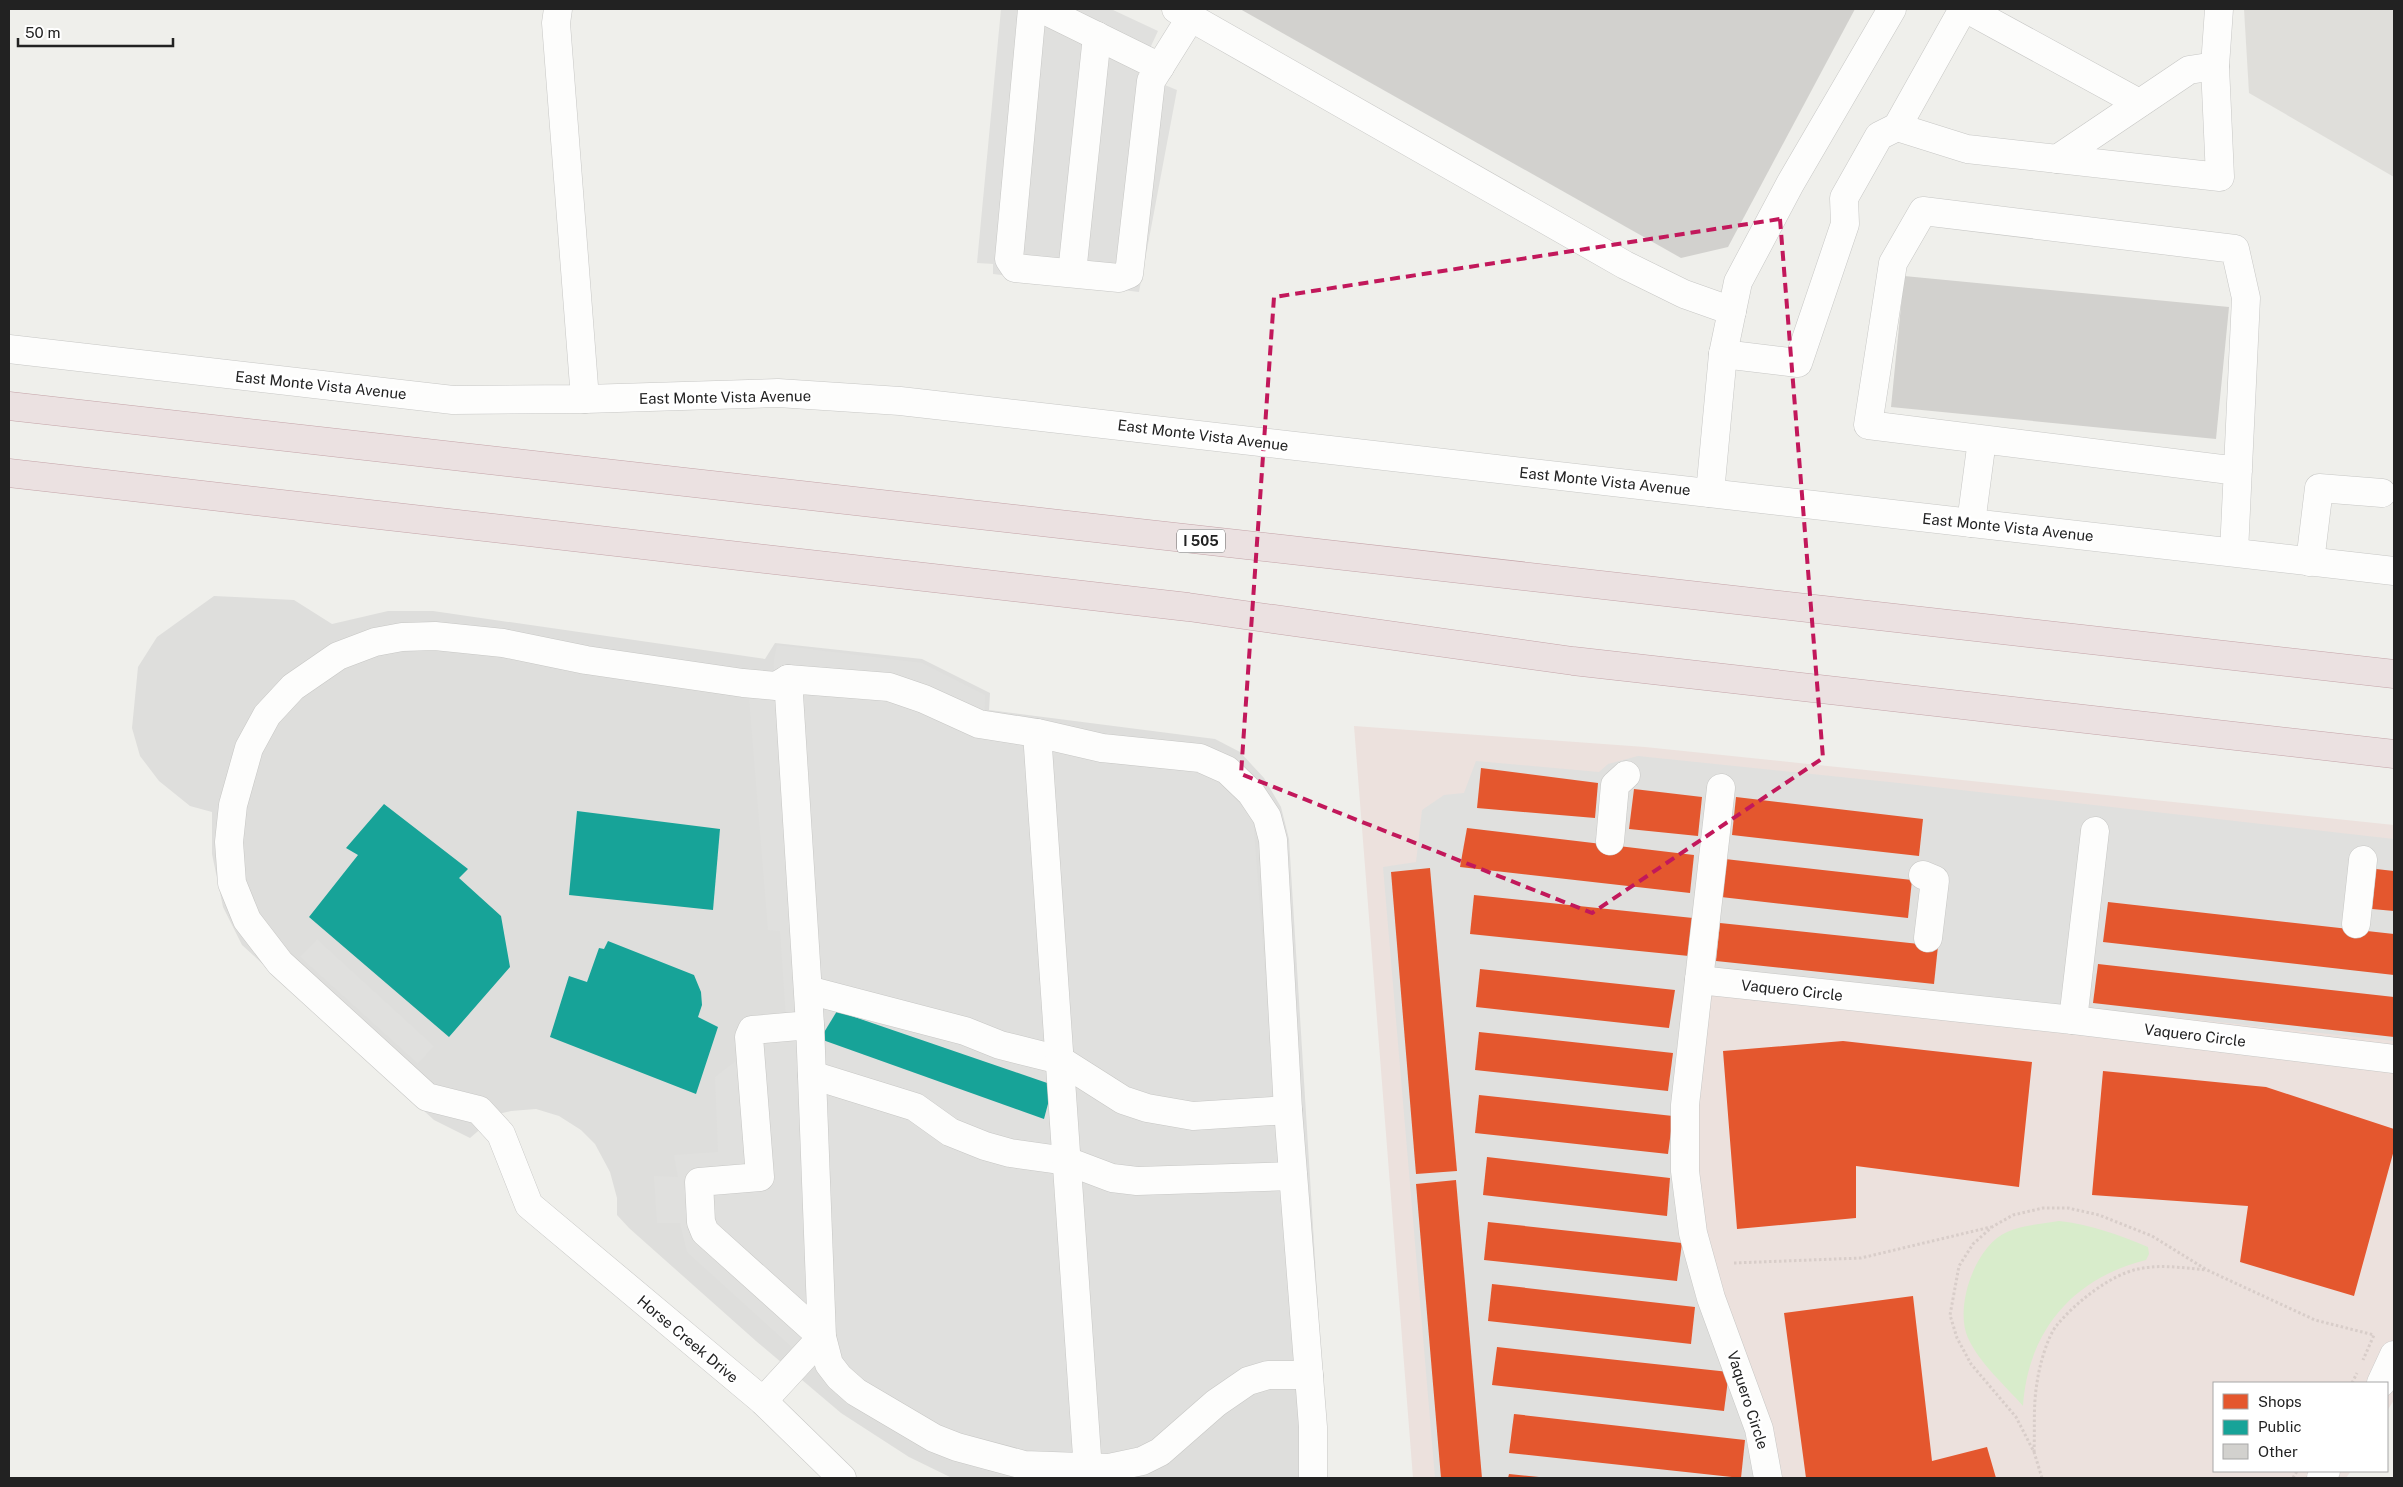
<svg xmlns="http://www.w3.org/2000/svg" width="2403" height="1487" font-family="'Public Sans',sans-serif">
  <rect width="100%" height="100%" fill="#efefeb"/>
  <path fill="#ece1dd" d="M1354,726L1645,747L2394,825V1400L2387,1411V1383H2214V1471H2351L2346,1478H1413Z"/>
  <path fill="#dededc" d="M214,596L294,600L332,624L388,611H433L765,659L775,643L922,659L990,693L989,710L1215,739L1240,752L1264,778L1281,807L1289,839L1325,1420L1323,1478H952L909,1457L841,1413L756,1341L629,1228L617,1215V1198L610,1172L595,1144L581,1130L559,1116L536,1109L511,1111L498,1114L470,1138L434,1120L242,945L223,907L212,854V812L190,806L159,781L140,756L132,728L138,667L157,637Z"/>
  <path fill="#dfdeda" d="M2244,9H2394V177L2249,93Z"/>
  <path fill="#d8eccb" d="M2059,1221C2090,1224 2119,1235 2148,1247L2149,1254L2146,1260C2073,1278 2028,1331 2023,1406C2005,1385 1980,1364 1968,1338C1954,1307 1975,1246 2007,1232C2023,1225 2042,1224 2059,1221Z"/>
  <g fill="#e0e0de">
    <path d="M1001,9H1111L1158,31L1138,74L1177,90L1139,292L993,274V264L977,263Z"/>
    <path d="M777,645L922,663L985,695L984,736L1203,764L1253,818L1297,1390L1278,1386L1259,1387L1233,1404L1176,1454L1056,1478L825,1377L687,1252L680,1223H657L654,1176L678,1177L674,1155L718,1152L715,1077L740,1058L786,1018L780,931L768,930L749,698L773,697L774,660Z"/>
    <path d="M1638,756L1899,783L2394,839V1041L1688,965L1679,1086L1733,1371L1757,1478H1435L1383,867L1416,862L1422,810L1444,795L1464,793L1476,761L1599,772L1608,764Z"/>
    <path d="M317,939L434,1046L418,1064L300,957Z"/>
  </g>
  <g fill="#e4572e">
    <path d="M1481,768L1598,783L1595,818L1477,808Z"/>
    <path d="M1634,789L1702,797L1698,836L1629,829Z"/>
    <path d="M1736,797L1923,819L1919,856L1732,835Z"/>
    <path d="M1467,828L1694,855L1690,893L1460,867Z"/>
    <path d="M1725,859L1912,880L1908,918L1721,897Z"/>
    <path d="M1430,868L1457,1171L1416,1174L1391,872Z"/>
    <path d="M2376,869L2394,871V911L2372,909Z"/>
    <path d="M1474,895L1693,918L1689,956L1470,934Z"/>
    <path d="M2108,902L2394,934V975L2103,942Z"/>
    <path d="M1720,923L1938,946L1934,984L1716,961Z"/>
    <path d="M2098,964L2394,997V1037L2093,1003Z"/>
    <path d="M1480,969L1675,990L1669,1028L1476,1007Z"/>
    <path d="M1479,1032L1673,1053L1668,1091L1475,1070Z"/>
    <path d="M1843,1041L2032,1062L2019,1187L1856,1166V1218L1737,1229L1723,1051Z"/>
    <path d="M2103,1071L2266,1087L2394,1129V1150L2354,1296L2240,1262L2248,1206L2092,1195Z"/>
    <path d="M1479,1095L1673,1116L1668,1154L1475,1133Z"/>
    <path d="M1487,1157L1670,1178L1667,1216L1483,1195Z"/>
    <path d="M1456,1180L1482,1478H1441L1416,1184Z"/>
    <path d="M1488,1222L1682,1243L1677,1281L1484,1260Z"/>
    <path d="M1492,1284L1695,1307L1691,1344L1488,1321Z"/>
    <path d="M1913,1296L1932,1461L1987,1447L1996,1478H1806L1784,1313Z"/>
    <path d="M1497,1347L1729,1372L1724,1411L1492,1385Z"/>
    <path d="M1514,1414L1745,1440L1741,1478L1509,1453Z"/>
    <path d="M1509,1474L1539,1477V1478H1508Z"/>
  </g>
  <g fill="#17a398">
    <path d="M384,804L468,869L459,878L501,916L510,967L449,1037L309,917L358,855L346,848Z"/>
    <path d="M577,811L720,829L713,910L569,895Z"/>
    <path d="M608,941L694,975L701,992L702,1005L698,1017L718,1027L696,1094L550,1037L569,976L587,982L599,948L604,949Z"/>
    <path d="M837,1011L1053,1085L1044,1119L820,1039Z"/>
  </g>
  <g fill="#d2d1ce">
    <path d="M1240,9H1855L1728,247L1681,258Z"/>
    <path d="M1904,276L2229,307L2216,439L1891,407Z"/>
  </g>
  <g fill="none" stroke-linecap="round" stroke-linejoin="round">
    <defs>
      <g id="minor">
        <path d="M558,9L556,23L585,399"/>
        <path d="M1032,9L1009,259L1015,268L1119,278L1129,274L1151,81L1191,17"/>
        <path d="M1042,9L1160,67"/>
        <path d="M1176,9L1625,265L1684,294L1732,311"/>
        <path d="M1967,9L2139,103"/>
        <path d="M1897,127L1963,9"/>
        <path d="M2057,159L2189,70L2215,66"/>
        <path d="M1072,273L1097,36"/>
        <path d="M9,349L453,400L585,399L778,393L900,401L2394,571"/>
        <path d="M1723,354L1798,363L1845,224L1844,198L1879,136L1897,127L1967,149L2220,177L2215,66L2219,9"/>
        <path d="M1710,493L1723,354L1738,282L1790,184L1892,9"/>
        <path d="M1971,523L1982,440"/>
        <path d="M2234,552L2246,298L2235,249L1923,211L1893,263L1868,425L2238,471"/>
        <path d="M2310,562L2319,488L2382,493"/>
        <path d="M788,679L776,686L743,683L586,660L503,643L435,636L402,637L375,642L338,656L293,687L267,715L249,748L233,805L229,842L232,883L247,920L280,963L427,1097L479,1110L501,1134L529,1205L763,1401L842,1478"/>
        <path d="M1037,733L1102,748L1200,758L1227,770L1251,793L1267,817L1273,840L1288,1110L1313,1427V1478"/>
        <path d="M1610,841L1615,785L1626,775"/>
        <path d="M1923,875L1935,880L1928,938"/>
        <path d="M2356,924L2363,860"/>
        <path d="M1699,980L1721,788"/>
        <path d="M808,990L965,1031L1000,1045L1060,1060L1123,1100L1147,1108L1193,1116L1288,1110"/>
        <path d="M2073,1020L2095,831"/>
        <path d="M810,1025L822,1337L829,1364L839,1377L856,1392L934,1438L957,1447L1024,1465L1109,1468L1142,1461L1160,1452L1216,1403L1248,1381L1268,1375H1309"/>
        <path d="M812,1075L915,1107L950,1132L985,1146L1010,1153L1067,1161L1112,1178L1137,1181L1293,1176"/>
        <path d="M2381,1383L2394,1355"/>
        <path d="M763,1401L822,1337L705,1232L701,1222L699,1182L760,1177L749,1037L752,1030L810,1025L788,679L889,687L924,699L979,724L1037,733L1087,1456L1084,1478"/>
        <path d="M1768,1478L1759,1429L1711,1298L1693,1233L1685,1171V1105L1699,980L2073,1020L2394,1059"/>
        <path d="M2321,1478L2326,1471"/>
      </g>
      <g id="highway">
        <path d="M9,406L2394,674"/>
        <path d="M9,473L1188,607L1573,661L2394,754"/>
      </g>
    </defs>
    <use href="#minor" stroke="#c7c7c5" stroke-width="29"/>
    <use href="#highway" stroke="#c4a3a8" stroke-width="29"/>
    <g stroke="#d8cdc9" stroke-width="3" stroke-dasharray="2.5 2.5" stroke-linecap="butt">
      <path d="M1734,1263L1861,1258L1991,1227"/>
      <path d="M2352,1383L2357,1373"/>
      <path d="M2034,1452C2035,1429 2033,1405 2037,1383C2039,1367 2047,1337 2057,1325C2075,1303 2110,1275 2138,1269C2160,1264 2184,1268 2206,1270"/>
      <path d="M2042,1478L2034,1452L2016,1417L1971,1364L1957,1338L1950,1315L1959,1266L1973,1244L1992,1227L2013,1215L2043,1208H2068L2099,1215L2152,1236L2207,1270L2315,1320L2374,1335L2363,1360"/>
      <path d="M2293,1478L2297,1471"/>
    </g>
    <use href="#minor" stroke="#fdfdfc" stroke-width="28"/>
    <use href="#highway" stroke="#ebe1e1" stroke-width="28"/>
  </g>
  <path fill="none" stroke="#c2185b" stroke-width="4" stroke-dasharray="10 6" stroke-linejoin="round" d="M1780,219L1823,758L1592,913L1241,774L1274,297Z"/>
  <g text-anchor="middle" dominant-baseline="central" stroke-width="5" stroke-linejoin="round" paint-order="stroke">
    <rect fill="#fff" stroke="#646464" stroke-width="1" x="1177" y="529.5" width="48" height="23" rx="4"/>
    <g font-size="14" font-weight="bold" fill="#222">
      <text x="1201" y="541">I 505</text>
    </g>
    <g font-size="15" fill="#222" stroke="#fff">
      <text transform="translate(321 385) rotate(6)">East Monte Vista Avenue</text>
      <text transform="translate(725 397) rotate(-1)">East Monte Vista Avenue</text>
      <text transform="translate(1203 435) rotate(7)">East Monte Vista Avenue</text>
      <text transform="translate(1605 481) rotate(6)">East Monte Vista Avenue</text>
      <text transform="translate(2008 527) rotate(6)">East Monte Vista Avenue</text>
      <text transform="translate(1792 990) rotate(6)">Vaquero Circle</text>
      <text transform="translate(2195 1035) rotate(7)">Vaquero Circle</text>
      <text transform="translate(688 1339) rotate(40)">Horse Creek Drive</text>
      <text transform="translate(1748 1400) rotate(72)">Vaquero Circle</text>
    </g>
  </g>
  <rect width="2403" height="1487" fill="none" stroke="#222222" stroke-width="20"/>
  <rect x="2213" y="1382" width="175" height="90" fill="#ffffff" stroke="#a7a7a7"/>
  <rect x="2223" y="1394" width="25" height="15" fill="#e4572e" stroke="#a7a7a7"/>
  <text x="2258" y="1407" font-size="15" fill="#222222">Shops</text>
  <rect x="2223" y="1420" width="25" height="15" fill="#17a398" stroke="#a7a7a7"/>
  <text x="2258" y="1432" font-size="15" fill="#222222">Public</text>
  <rect x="2223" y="1444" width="25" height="15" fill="#d2d1ce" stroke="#a7a7a7"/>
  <text x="2258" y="1457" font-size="15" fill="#222222">Other</text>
  <path d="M18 38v8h155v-8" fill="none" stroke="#222222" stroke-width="2.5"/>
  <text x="25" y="38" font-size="15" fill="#222222" stroke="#ffffff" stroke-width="4" paint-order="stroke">50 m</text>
</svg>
